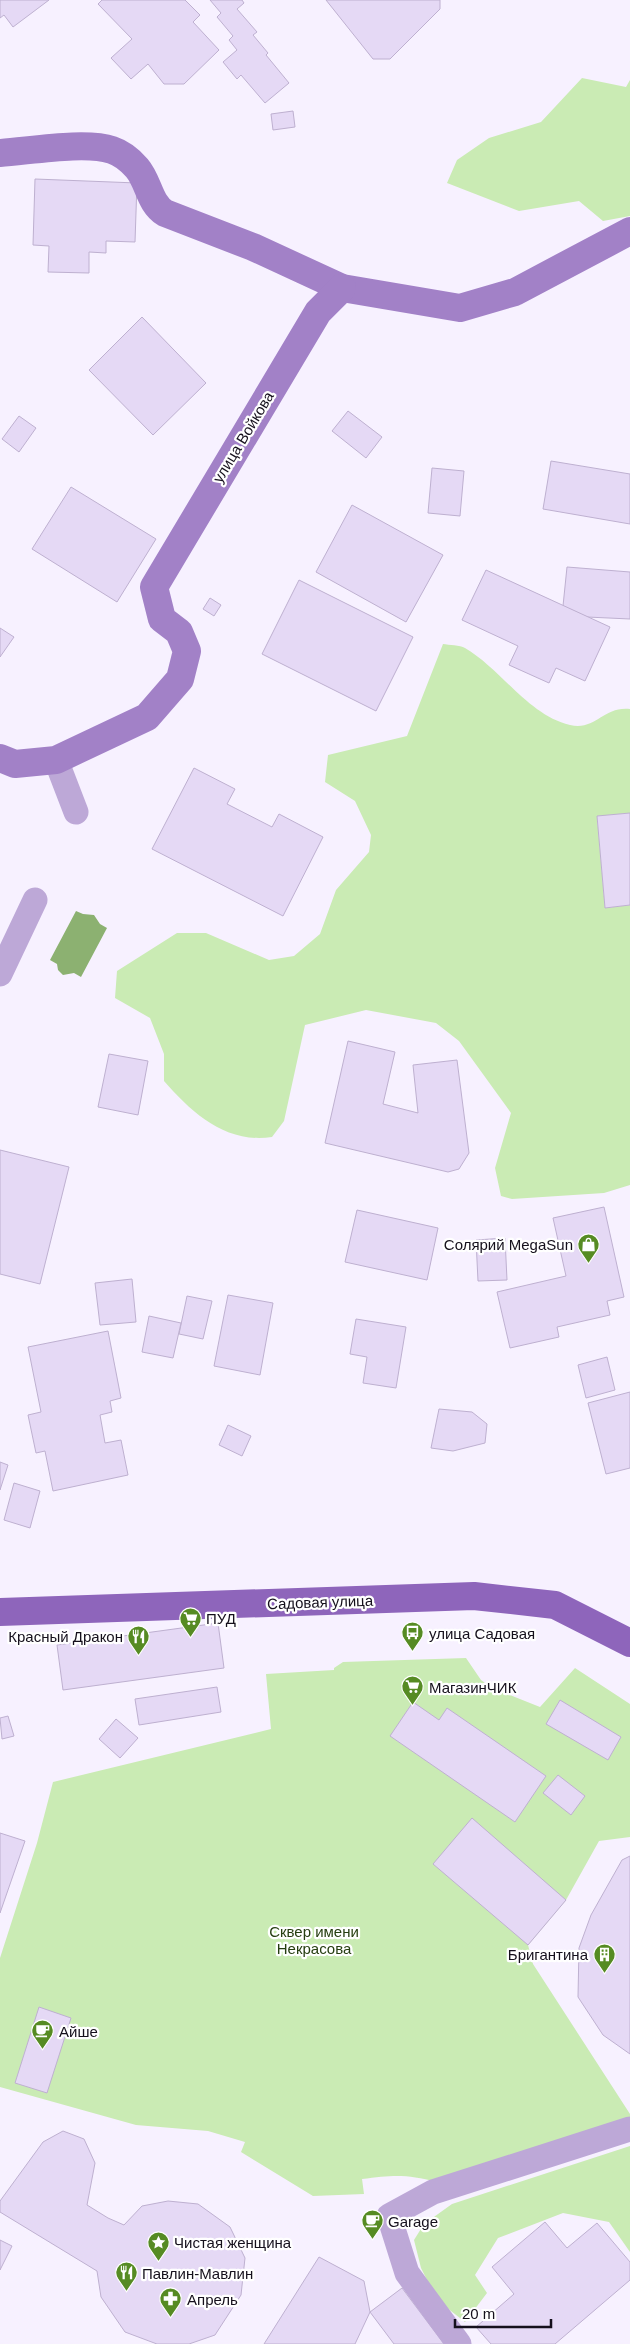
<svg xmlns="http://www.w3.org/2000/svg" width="630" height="2344" font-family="Helvetica,sans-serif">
  <rect width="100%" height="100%" fill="#f7f1ff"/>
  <g fill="#caebb4">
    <path d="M582,78L626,87L630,80V216L603,221L579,201L519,211L447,183L457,160L489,138L541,122Z"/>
    <path d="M443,644C449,645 460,645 465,648C501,669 528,715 570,725C596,731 603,706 630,709V813L597,817L605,908L630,905V1185L604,1193L512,1199L501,1196L495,1168L511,1113L459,1041L436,1023L366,1010L305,1025L284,1121L272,1137C226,1144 192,1113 164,1081V1054L150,1018L115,998L117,971L177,933H206L269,960L294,956L320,934L336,890L369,852L371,835L355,801L325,782L328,755L407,736Z"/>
    <path d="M466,1658L481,1680L492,1688L540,1707L575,1668L630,1704V1837L599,1841L566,1900L528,1945L533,1964L630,2114V2129L437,2182C407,2174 393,2175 362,2179L364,2194L313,2196L241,2152L245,2142L208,2131L136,2125L0,2087V1958L37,1843L53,1782L271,1729L266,1674L334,1670V1668L343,1662Z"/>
    <path d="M630,2146V2252L609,2222L563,2213L498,2238L475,2275L487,2293L465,2322L437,2300L421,2268L414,2240L424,2224L452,2204Z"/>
  </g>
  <path fill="#8cb171" d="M76,911L83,914L94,915L100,924L107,928L81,977L74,973L63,975L58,970L57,964L50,960Z"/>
  <g fill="#e5d9f5" stroke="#beb0d0">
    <path d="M0,0H49L13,27L4,15L0,18Z"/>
    <path d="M102,0H185L200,15L193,22L219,50L184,84H164L148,64L131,79L111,58L132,39L98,4Z"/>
    <path d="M210,0H242L244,3L237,9L257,32L253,35L268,53L266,55L289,83L265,103L241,75L237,79L223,62L237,50L229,40L233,36L217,17L221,13Z"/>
    <path d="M326,0H440V9L390,59H373Z"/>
    <path d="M293,111L295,127L273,130L271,114Z"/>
    <path d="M35,179L137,183L135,242L106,241V253L89,252V273L48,272L49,246L33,245Z"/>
    <path d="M142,317L206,383L153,435L89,370Z"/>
    <path d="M348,411L382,437L366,458L332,431Z"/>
    <path d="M19,416L36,428L19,452L2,439Z"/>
    <path d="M551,461L630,474V524L543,509Z"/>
    <path d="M432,468L464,471L460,516L428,513Z"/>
    <path d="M71,487L156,539L117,602L32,549Z"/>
    <path d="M352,505L443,555L406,622L316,572Z"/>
    <path d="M567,567L630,572V619L587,617L563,606Z"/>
    <path d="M486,570L610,627L585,681L556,668L549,683L509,665L518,646L462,620Z"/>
    <path d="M299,580L413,637L376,711L262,654Z"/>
    <path d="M210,598L221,605L214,616L203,609Z"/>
    <path d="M0,628L14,637L0,657Z"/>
    <path d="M194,768L235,789L227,804L272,827L279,814L323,837L283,916L152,849Z"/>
    <path d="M630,813V905L605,908L597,816Z"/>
    <path d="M348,1041L395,1052L383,1104L418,1113L413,1065L457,1060L469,1153L459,1169L448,1172L325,1143Z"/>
    <path d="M109,1054L148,1061L138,1115L98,1107Z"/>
    <path d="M0,1150L69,1167L40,1284L0,1274Z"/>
    <path d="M604,1207L624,1297L607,1301L610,1315L557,1327L559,1337L510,1348L497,1292L566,1276L553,1218Z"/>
    <path d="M357,1210L438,1228L427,1280L345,1262Z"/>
    <path d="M505,1238L507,1280L478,1281L476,1240Z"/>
    <path d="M132,1279L136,1322L100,1325L95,1283Z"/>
    <path d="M228,1295L273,1303L260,1375L214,1366Z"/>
    <path d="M187,1296L212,1301L203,1339L179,1334Z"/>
    <path d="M149,1316L181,1323L173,1358L142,1352Z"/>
    <path d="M356,1319L406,1327L396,1388L363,1383L367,1357L350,1354Z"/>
    <path d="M108,1331L121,1398L110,1401L112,1412L100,1415L105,1443L121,1440L128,1475L53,1491L45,1451L36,1453L28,1415L41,1412L28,1347Z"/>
    <path d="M607,1357L615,1390L586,1398L578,1365Z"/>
    <path d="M630,1392V1468L606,1474L588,1403Z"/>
    <path d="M439,1409L472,1412L487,1424L485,1443L453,1451L431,1448Z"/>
    <path d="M228,1425L251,1436L242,1456L219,1445Z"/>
    <path d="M0,1462L8,1465L0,1490Z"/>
    <path d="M14,1483L40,1491L30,1528L4,1520Z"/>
    <path d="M218,1623L224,1668L63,1690L57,1645Z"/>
    <path d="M217,1687L221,1712L139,1725L135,1699Z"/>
    <path d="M560,1700L621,1737L608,1760L546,1724Z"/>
    <path d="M413,1702L439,1720L447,1708L546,1776L515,1822L390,1736Z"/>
    <path d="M8,1716L14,1736L2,1739L0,1718Z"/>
    <path d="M116,1719L138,1738L120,1758L99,1739Z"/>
    <path d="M558,1775L585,1796L571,1815L543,1793Z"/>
    <path d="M472,1818L566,1900L528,1945L433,1864Z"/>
    <path d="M0,1833L25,1841L0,1913Z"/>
    <path d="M630,1856V2054L603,2035L578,1997L579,1948L591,1915L622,1860Z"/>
    <path d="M39,2007L71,2018L47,2093L15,2083Z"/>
    <path d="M63,2131L84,2139L95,2163L87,2205L108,2218L124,2225L142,2206L168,2201L198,2204L230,2227L245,2258L241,2295L215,2335L189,2344H157L125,2332L101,2297L97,2271L0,2212V2201L43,2142Z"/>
    <path d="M545,2222L567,2248L597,2223L630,2262V2280L555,2344H491L476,2327L514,2294L492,2267Z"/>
    <path d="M0,2240L12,2246L0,2270Z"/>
    <path d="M319,2257L364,2281L370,2312L355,2344H264Z"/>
    <path d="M402,2288L444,2344H394L370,2312Z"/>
  </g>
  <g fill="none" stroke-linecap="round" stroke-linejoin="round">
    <g stroke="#bda8d7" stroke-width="25">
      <path d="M56,760L76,812"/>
      <path d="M0,974L35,900"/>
      <path d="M459,2344L407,2273L389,2216L433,2192L630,2129"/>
    </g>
    <g stroke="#a281c7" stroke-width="28">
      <path d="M0,153C30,151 85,141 112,150C121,153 131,161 137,168C149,182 149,203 165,213L253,247L342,288L460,308L515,292L630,231"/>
      <path d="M0,758L15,764L56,760L147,717L180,679L187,651L179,632L162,619L154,587L318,312L342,288"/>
    </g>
    <path stroke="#8e65bb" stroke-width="28" d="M0,1612L474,1596L555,1605L630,1643"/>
  </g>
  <defs>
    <symbol id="shop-pin" viewBox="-11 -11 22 30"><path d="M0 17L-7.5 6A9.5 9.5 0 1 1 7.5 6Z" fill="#568b23" stroke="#fff"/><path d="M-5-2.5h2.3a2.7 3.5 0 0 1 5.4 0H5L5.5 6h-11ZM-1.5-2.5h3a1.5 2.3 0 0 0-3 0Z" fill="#fff"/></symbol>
    <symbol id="supermarket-pin" viewBox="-11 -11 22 30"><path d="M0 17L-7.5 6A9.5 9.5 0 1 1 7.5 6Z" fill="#568b23" stroke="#fff"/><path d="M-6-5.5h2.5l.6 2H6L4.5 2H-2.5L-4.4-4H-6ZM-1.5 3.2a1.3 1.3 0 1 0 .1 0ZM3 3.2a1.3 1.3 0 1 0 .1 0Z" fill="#fff"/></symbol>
    <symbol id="bus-pin" viewBox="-11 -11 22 30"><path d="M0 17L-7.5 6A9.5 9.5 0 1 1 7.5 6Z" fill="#568b23" stroke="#fff"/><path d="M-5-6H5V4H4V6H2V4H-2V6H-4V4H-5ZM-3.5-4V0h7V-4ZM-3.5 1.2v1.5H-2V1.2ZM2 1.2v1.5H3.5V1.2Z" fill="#fff"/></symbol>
    <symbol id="restaurant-pin" viewBox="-11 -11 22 30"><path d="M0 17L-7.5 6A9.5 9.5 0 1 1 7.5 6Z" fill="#568b23" stroke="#fff"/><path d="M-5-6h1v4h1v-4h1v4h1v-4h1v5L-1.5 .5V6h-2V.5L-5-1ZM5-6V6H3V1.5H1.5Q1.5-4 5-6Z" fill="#fff"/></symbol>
    <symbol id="building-pin" viewBox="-11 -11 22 30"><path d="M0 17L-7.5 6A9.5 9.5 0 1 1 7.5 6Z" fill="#568b23" stroke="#fff"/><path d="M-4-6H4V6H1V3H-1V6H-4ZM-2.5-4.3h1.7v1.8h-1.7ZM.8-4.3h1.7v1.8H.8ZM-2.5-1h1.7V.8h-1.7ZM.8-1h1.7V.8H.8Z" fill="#fff"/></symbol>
    <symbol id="cafe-pin" viewBox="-11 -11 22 30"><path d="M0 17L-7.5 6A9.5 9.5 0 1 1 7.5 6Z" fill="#568b23" stroke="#fff"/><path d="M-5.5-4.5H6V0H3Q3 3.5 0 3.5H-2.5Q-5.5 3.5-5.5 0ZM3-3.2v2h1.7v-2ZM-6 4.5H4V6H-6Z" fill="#fff"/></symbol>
    <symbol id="sight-pin" viewBox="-11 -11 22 30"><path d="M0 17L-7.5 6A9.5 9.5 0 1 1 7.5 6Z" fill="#568b23" stroke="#fff"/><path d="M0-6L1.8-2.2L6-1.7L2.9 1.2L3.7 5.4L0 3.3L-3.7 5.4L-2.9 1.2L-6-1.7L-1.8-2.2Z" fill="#fff"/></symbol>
    <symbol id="pharmacy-pin" viewBox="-11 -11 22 30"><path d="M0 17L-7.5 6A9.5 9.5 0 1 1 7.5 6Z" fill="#568b23" stroke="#fff"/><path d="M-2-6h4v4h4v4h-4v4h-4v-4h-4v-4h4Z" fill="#fff"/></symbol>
  </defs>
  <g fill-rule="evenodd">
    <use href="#shop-pin" x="576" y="1232" width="25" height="34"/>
    <use href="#supermarket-pin" x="178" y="1606" width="25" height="34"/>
    <use href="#bus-pin" x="400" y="1620" width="25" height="34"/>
    <use href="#restaurant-pin" x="126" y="1624" width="25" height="34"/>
    <use href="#supermarket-pin" x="400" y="1674" width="25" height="34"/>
    <use href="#building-pin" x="592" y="1942" width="25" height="34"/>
    <use href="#cafe-pin" x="30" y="2018" width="25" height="34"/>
    <use href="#cafe-pin" x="360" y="2208" width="25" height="34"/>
    <use href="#sight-pin" x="146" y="2230" width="25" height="34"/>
    <use href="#restaurant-pin" x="114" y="2260" width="25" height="34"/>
    <use href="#pharmacy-pin" x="158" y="2286" width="25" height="34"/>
  </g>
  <g text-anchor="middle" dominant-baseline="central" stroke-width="4.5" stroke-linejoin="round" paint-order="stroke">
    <g font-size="15" fill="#15101c" stroke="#fff">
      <text transform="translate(243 437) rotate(-59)">улица Войкова</text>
      <text transform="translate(320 1602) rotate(-2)">Садовая улица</text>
    </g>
    <g font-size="15" fill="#15101c" stroke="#fff" text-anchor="start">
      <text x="573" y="1244" text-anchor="end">Солярий MegaSun</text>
      <text x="206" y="1618">ПУД</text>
      <text x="429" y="1633">улица Садовая</text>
      <text x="123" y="1636" text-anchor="end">Красный Дракон</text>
      <text x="429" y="1687">МагазинЧИК</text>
      <text x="588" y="1954" text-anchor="end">Бригантина</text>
      <text x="59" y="2031">Айше</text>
      <text x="388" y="2221">Garage</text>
      <text x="174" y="2242">Чистая женщина</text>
      <text x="142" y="2273">Павлин-Мавлин</text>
      <text x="187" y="2299">Апрель</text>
    </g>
    <g font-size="15" fill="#263e11" stroke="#fff">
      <text x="314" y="1931">Сквер имени<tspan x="314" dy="17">Некрасова</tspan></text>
    </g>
  </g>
  <path d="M455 2319v8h96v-8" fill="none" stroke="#15101c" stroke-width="2.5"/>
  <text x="462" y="2319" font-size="15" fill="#15101c" stroke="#ffffff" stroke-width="4" paint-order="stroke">20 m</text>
</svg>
